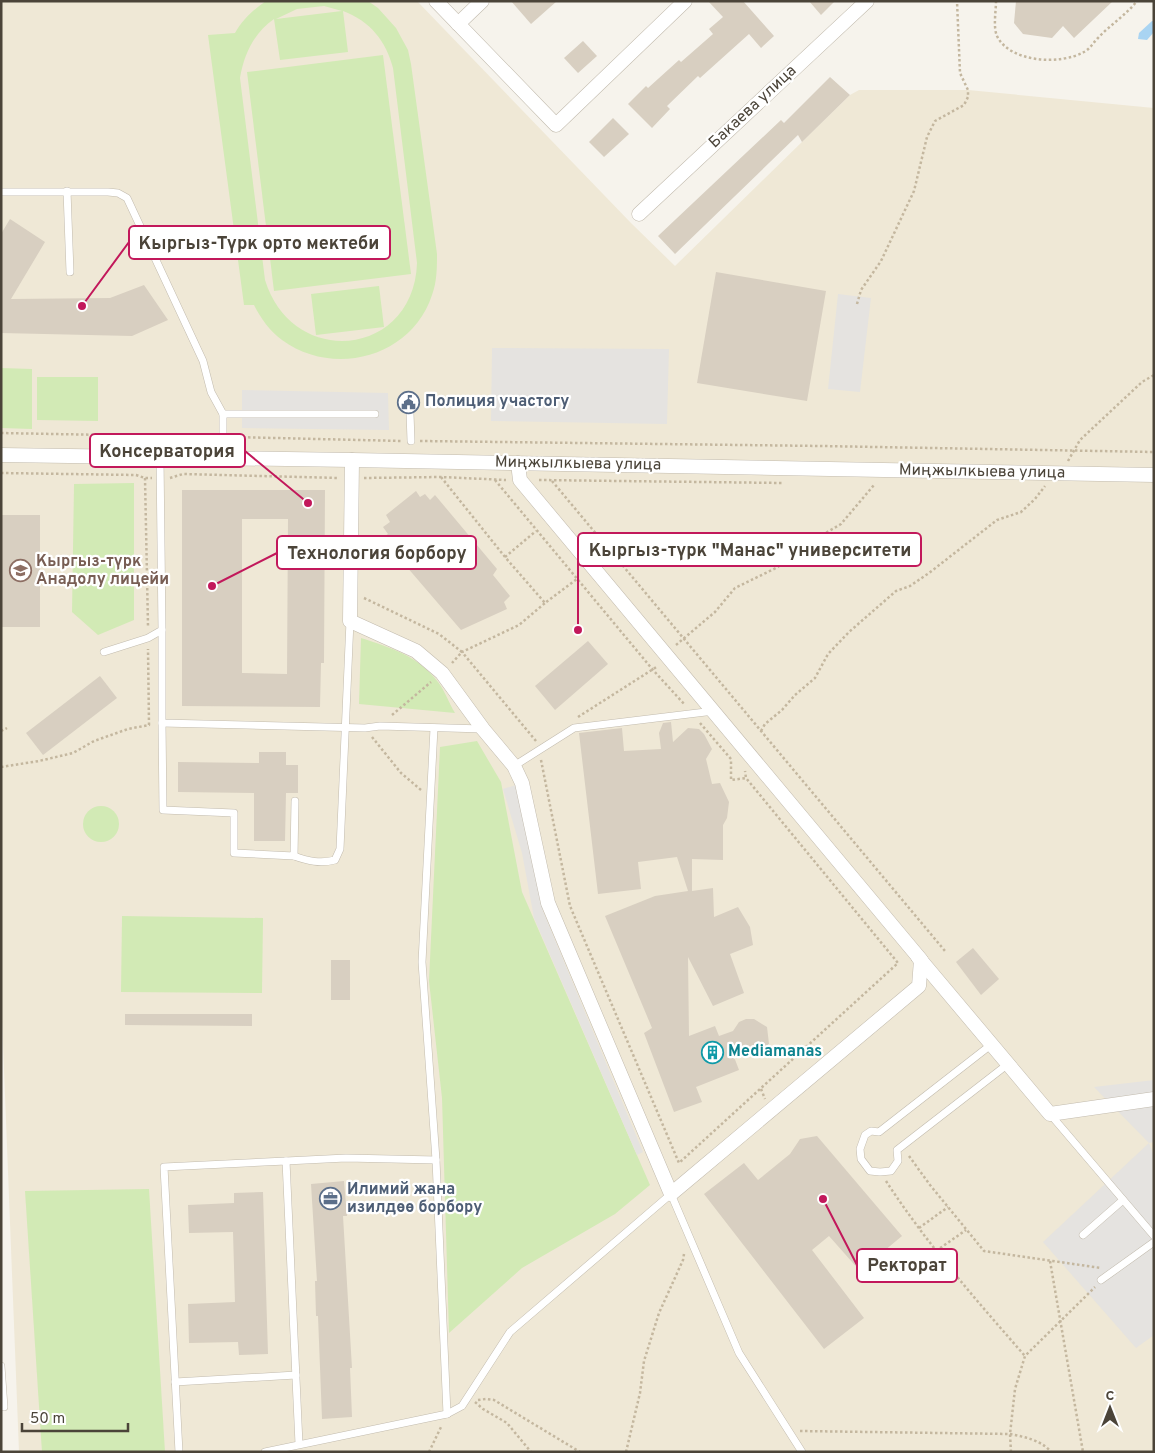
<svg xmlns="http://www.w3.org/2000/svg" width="1155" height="1453" font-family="Overpass,sans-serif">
  <rect width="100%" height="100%" fill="#f6f3ec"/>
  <path fill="#efe8d6" d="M1,1H417L631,223L675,266L850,95L859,90H968L1154,108V1452H19L1,993Z"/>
  <g fill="#d2eab5" fill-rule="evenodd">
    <path d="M266,1H368L378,8L396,28L408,50L411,64L437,254C437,267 437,282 432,295C412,357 334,378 282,340C270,331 261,319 254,305H244L208,35L235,33C243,19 253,10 266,1ZM324,6L342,11L276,19L297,9ZM343,11C370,21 386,41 393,68L417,263C414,357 293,370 265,280L240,78C244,54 254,33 274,19L280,60L348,52Z"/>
    <path d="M383,55L411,274L274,291L247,72Z"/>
    <path d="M379,286L384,327L316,335L311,294Z"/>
    <path d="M1,368L32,369V429L1,428Z"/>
    <path d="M37,377H98V421L37,420Z"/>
    <path d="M134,483V620L98,635L72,612L74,484Z"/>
    <path d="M361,638C392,648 418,656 438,682C445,691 449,703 455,713L359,704Z"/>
    <path d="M477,741L501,782L522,892L650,1185L615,1214L522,1268L449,1333L442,1098L429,981L440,747Z"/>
    <circle cx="101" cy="824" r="18"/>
    <path d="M122,916L263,918L262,993L121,992Z"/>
    <path d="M149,1189L165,1452H42L25,1191Z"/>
  </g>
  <g fill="#e5e3e0">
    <path d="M838,294L871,298L860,392L828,389Z"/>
    <path d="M492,348L669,349L667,424L491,421Z"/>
    <path d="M242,390L388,393L389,430L242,428Z"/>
    <path d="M522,783L543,911L643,1152L637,1155L534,918L522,853L503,789Z"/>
    <path d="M1154,1080V1142L1149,1143L1154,1156V1335L1136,1348L1043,1242L1149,1143L1094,1087Z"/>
  </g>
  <path fill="#a9d4f2" d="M1152,21H1154V32L1147,40L1138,39L1139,33Z"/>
  <g fill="#d8cfc1" fill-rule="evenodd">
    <path d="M511,1H557L531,24Z"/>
    <path d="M708,1H743L774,36L761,48L749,34L700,78L698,76L667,106L670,109L652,128L628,104L646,86L648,88L679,60L681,62L713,34L709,29L723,17Z"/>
    <path d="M809,1H835L821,15Z"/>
    <path d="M1016,1H1113L1074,38L1063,26L1052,38L1023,34L1014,23Z"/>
    <path d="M583,41L597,56L578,73L564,58Z"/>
    <path d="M830,77L850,95L802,142L798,135L675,254L658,236L781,120L784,123Z"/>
    <path d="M613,118L629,134L604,157L589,142Z"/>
    <path d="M10,219L45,242L11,299L110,298L144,285L168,320L132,336L1,333V234Z"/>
    <path d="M716,272L826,291L807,401L697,383Z"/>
    <path d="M182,490H325L324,663H321L320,707L182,706ZM242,519H288L287,674L242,673Z"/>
    <path d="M416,491L420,497L425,494L430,500L435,495L497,569L493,575L510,596L504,602L507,609L461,630L382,538L388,534L383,527L390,522L386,515Z"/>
    <rect x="1" y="515" width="39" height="112"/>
    <path d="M588,641L608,664L555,710L535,686Z"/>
    <path d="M100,676L117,698L43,755L26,733Z"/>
    <path d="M671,722L673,742L688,728L699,729L704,734L712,749L706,759L712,784L720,783L729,802L727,818L723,825V860L692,859V891L713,888L714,917L738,907L750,927L753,945L730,954L744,993L713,1006L688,957L689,1036L715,1026L719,1036L733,1031L739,1022L746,1019H754L767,1027L769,1044L756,1053L731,1049L739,1070L696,1087L702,1102L674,1112L644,1033L652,1028L605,916L655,896L688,891L677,857L638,862L641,889L598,894L579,733L622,728L624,751L661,749L659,733L663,723Z"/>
    <path d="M259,752H286V765H298V793H286L285,841H254V793L178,792V762L259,763Z"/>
    <path d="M973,948L999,979L981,995L956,962Z"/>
    <rect x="331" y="960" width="19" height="40"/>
    <path d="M125,1014H252V1026L125,1025Z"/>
    <path d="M817,1136L902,1236L860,1271L829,1236L812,1250L864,1318L824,1349L704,1194L744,1163L758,1180L790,1154L800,1139Z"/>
    <path d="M344,1181L347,1216H343L352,1368H350L352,1417L322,1419L318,1316H316L315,1281H317L311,1184Z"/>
    <path d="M263,1192L268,1354L239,1355L238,1342L189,1343L188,1304L235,1302L233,1232L189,1233L188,1205L234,1203V1193Z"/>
  </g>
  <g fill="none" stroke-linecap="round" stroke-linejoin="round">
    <defs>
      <g id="service">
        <path d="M67,191L70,272"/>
        <path d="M1,192H108L118,193L127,198L203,361L211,392L223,414V458"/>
        <path d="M410,413L411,441"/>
        <path d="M223,414H375"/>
        <path d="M162,630V723L365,728L380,726L483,729"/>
        <path d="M104,652L148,638L162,630L160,457"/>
        <path d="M162,723L163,810L234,813V853L294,856L295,801"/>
        <path d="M434,728L422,962L436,1160L447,1414"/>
        <path d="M514,766L574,728L714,711"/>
        <path d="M294,856C308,861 320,864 335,860L340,849L350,621"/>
        <path d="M992,1044L879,1132L871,1131L865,1135L860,1149L861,1159L870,1171L880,1172L891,1171L898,1161L897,1150L1008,1064"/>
        <path d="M1050,1114L1154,1236"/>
        <path d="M286,1161L346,1158L436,1160"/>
        <path d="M1083,1235L1123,1200"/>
        <path d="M1101,1280L1154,1242"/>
        <path d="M1,1366L4,1407"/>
        <path d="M175,1382L296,1375"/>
        <path d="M179,1452L164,1167L286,1161L299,1444"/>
        <path d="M265,1452L447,1414L462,1406L510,1332L671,1194L739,1353L802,1452"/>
      </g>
      <g id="minor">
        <path d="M436,1L556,125L685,1"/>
        <path d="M458,24L482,1"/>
        <path d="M639,214L867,1"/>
        <path d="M1,455L352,460L1154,475"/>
        <path d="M352,460L350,621L416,651L442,673L483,729L514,766L522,783L548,903L671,1194L919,986L921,960L520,480L518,463"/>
        <path d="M918,957L1050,1114L1154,1099"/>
      </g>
    </defs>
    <use href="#service" stroke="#c2bbae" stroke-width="8"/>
    <use href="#minor" stroke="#c2bbae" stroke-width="15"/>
    <g stroke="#c4b79f" stroke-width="2.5" stroke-dasharray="2.5 2.5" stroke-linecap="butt">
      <path d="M996,1C996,11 993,27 997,36C1010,63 1061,65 1084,52C1090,49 1093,43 1098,38C1110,25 1126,15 1137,1"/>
      <path d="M857,304L861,290L881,261L914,191L927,137L935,121L964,105L968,97V90L960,73L957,1"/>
      <path d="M1,433L212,437"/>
      <path d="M233,437L402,441"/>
      <path d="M420,441L821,446L1154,452"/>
      <path d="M1068,461L1080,440L1142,382L1154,375"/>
      <path d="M1,473L136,475L145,478H152"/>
      <path d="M441,477L505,557L545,603L577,579"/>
      <path d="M145,478L148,626"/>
      <path d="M170,478L183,474L339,478"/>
      <path d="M364,478L441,477L506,480"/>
      <path d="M495,480L653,670L685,705"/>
      <path d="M539,480L783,483"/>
      <path d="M552,481L945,951"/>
      <path d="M505,557L536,531"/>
      <path d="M364,598L439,634L462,652L452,663"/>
      <path d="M676,645L715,612L735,588L778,567L791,553L841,524L874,485"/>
      <path d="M392,715L431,682"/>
      <path d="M578,717L658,666"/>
      <path d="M700,723L731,759V780L746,778"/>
      <path d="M1,731L7,728"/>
      <path d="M761,731L765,724L782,710L795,695L815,678L828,654L849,632L896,591L910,586L929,573L997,520L1021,512L1035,499L1045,486"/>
      <path d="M372,737L401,773L421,790"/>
      <path d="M536,741L462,652L519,625L545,603"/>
      <path d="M541,760L570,906L679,1163L898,963L746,778L745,771"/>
      <path d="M1,767L39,761L73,753L94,741L128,729L149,725L148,649"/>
      <path d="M761,1089L765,1099"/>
      <path d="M909,1156L930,1185L984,1251L1101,1268"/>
      <path d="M886,1181C927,1244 976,1300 1025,1356"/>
      <path d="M919,1228L948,1207"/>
      <path d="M936,1251L966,1230"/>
      <path d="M1050,1261L1083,1452"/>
      <path d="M478,1400L486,1399L494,1400L580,1452"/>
      <path d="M475,1402L483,1409L507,1423L531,1452"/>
      <path d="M800,1431L1010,1434C1025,1437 1041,1440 1051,1452"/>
      <path d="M429,1452L441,1427"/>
      <path d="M626,1452L640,1393L644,1361L659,1313L683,1260L684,1254"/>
      <path d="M1011,1452L1010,1434L1015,1389L1025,1356L1095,1287"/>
    </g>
    <use href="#service" stroke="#fff" stroke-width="7"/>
    <use href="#minor" stroke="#fff" stroke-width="14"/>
  </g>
  <defs>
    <symbol id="civic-ring" viewBox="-11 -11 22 22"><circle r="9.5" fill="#fff" stroke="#5c6f8a" stroke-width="1.5"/><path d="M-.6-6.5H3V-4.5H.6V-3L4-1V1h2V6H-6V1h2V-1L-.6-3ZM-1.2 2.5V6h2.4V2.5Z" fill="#5c6f8a"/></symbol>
    <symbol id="school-ring" viewBox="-11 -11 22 22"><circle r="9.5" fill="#fff" stroke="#8d6e63" stroke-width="1.5"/><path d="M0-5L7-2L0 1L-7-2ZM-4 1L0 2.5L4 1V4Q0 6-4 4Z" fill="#8d6e63"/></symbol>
    <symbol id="building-ring" viewBox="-11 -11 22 22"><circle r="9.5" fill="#fff" stroke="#0f9aa8" stroke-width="1.5"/><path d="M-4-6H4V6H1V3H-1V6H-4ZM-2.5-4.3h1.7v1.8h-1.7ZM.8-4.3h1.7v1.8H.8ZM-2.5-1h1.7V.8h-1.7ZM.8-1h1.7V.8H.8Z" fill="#0f9aa8"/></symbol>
    <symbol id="office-ring" viewBox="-11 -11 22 22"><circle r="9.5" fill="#fff" stroke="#5c6f8a" stroke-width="1.5"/><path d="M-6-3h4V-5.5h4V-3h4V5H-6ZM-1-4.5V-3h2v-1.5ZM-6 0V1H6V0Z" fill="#5c6f8a"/></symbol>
  </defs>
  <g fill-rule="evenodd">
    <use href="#civic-ring" x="396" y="390" width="25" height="25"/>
    <use href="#school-ring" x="8" y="558" width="25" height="25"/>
    <use href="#building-ring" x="700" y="1040" width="25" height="25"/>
    <use href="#office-ring" x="318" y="1186" width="25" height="25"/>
  </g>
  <g text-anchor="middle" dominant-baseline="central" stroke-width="4.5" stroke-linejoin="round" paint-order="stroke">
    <g font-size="16" fill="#4b4439" stroke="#fff">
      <text transform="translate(753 107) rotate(-43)">Бакаева улица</text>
      <text transform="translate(578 464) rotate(1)">Миңжылкыева улица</text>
      <text transform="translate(982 472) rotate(1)">Миңжылкыева улица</text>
    </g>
    <g font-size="16" font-weight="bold" fill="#4e5e75" stroke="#fff" text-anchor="start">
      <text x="425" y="402">Полиция участогу</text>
      <text x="347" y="1190">Илимий жана<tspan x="347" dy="18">изилдөө борбору</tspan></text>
    </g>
    <g font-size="16" font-weight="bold" fill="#785e54" stroke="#fff" text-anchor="start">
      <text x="36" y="562">Кыргыз-түрк<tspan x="36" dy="18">Анадолу лицейи</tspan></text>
    </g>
    <g font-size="16" font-weight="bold" fill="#0d838f" stroke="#fff" text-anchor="start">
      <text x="728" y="1052">Mediamanas</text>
    </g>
  </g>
  <path fill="none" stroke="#c2185b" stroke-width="2" d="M82 306L129 242M308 503L245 451M578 630L578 550M212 586L277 553M823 1199L857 1265"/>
  <g fill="#c2185b" stroke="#fff" stroke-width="2">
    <circle cx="82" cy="306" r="5"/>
    <circle cx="308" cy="503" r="5"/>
    <circle cx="578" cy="630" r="5"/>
    <circle cx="212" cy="586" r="5"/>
    <circle cx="823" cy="1199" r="5"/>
  </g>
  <g fill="#fff" stroke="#c2185b" stroke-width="2">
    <rect x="129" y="226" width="261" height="33" rx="5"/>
    <rect x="90" y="434" width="155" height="33" rx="5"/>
    <rect x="578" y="533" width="343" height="33" rx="5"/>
    <rect x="277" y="536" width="199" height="33" rx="5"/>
    <rect x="857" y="1249" width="100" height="33" rx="5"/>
  </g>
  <g font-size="18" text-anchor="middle" font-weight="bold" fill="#4b4439">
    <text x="259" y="249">Кыргыз-Түрк орто мектеби</text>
    <text x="167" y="457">Консерватория</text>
    <text x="750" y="556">Кыргыз-түрк "Манас" университети</text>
    <text x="377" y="559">Технология борбору</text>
    <text x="907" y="1271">Ректорат</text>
  </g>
  <rect width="1155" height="1453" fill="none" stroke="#4b4439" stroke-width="5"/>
  <g transform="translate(1110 1408)" stroke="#ffffff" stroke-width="4" paint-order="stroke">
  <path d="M0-4L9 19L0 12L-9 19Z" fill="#4b4439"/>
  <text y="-8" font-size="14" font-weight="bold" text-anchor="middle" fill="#4b4439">С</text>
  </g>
  <path d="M22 1423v8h106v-8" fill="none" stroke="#4b4439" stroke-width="2.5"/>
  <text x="30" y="1423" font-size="15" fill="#4b4439" stroke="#ffffff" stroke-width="4" paint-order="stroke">50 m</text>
</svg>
